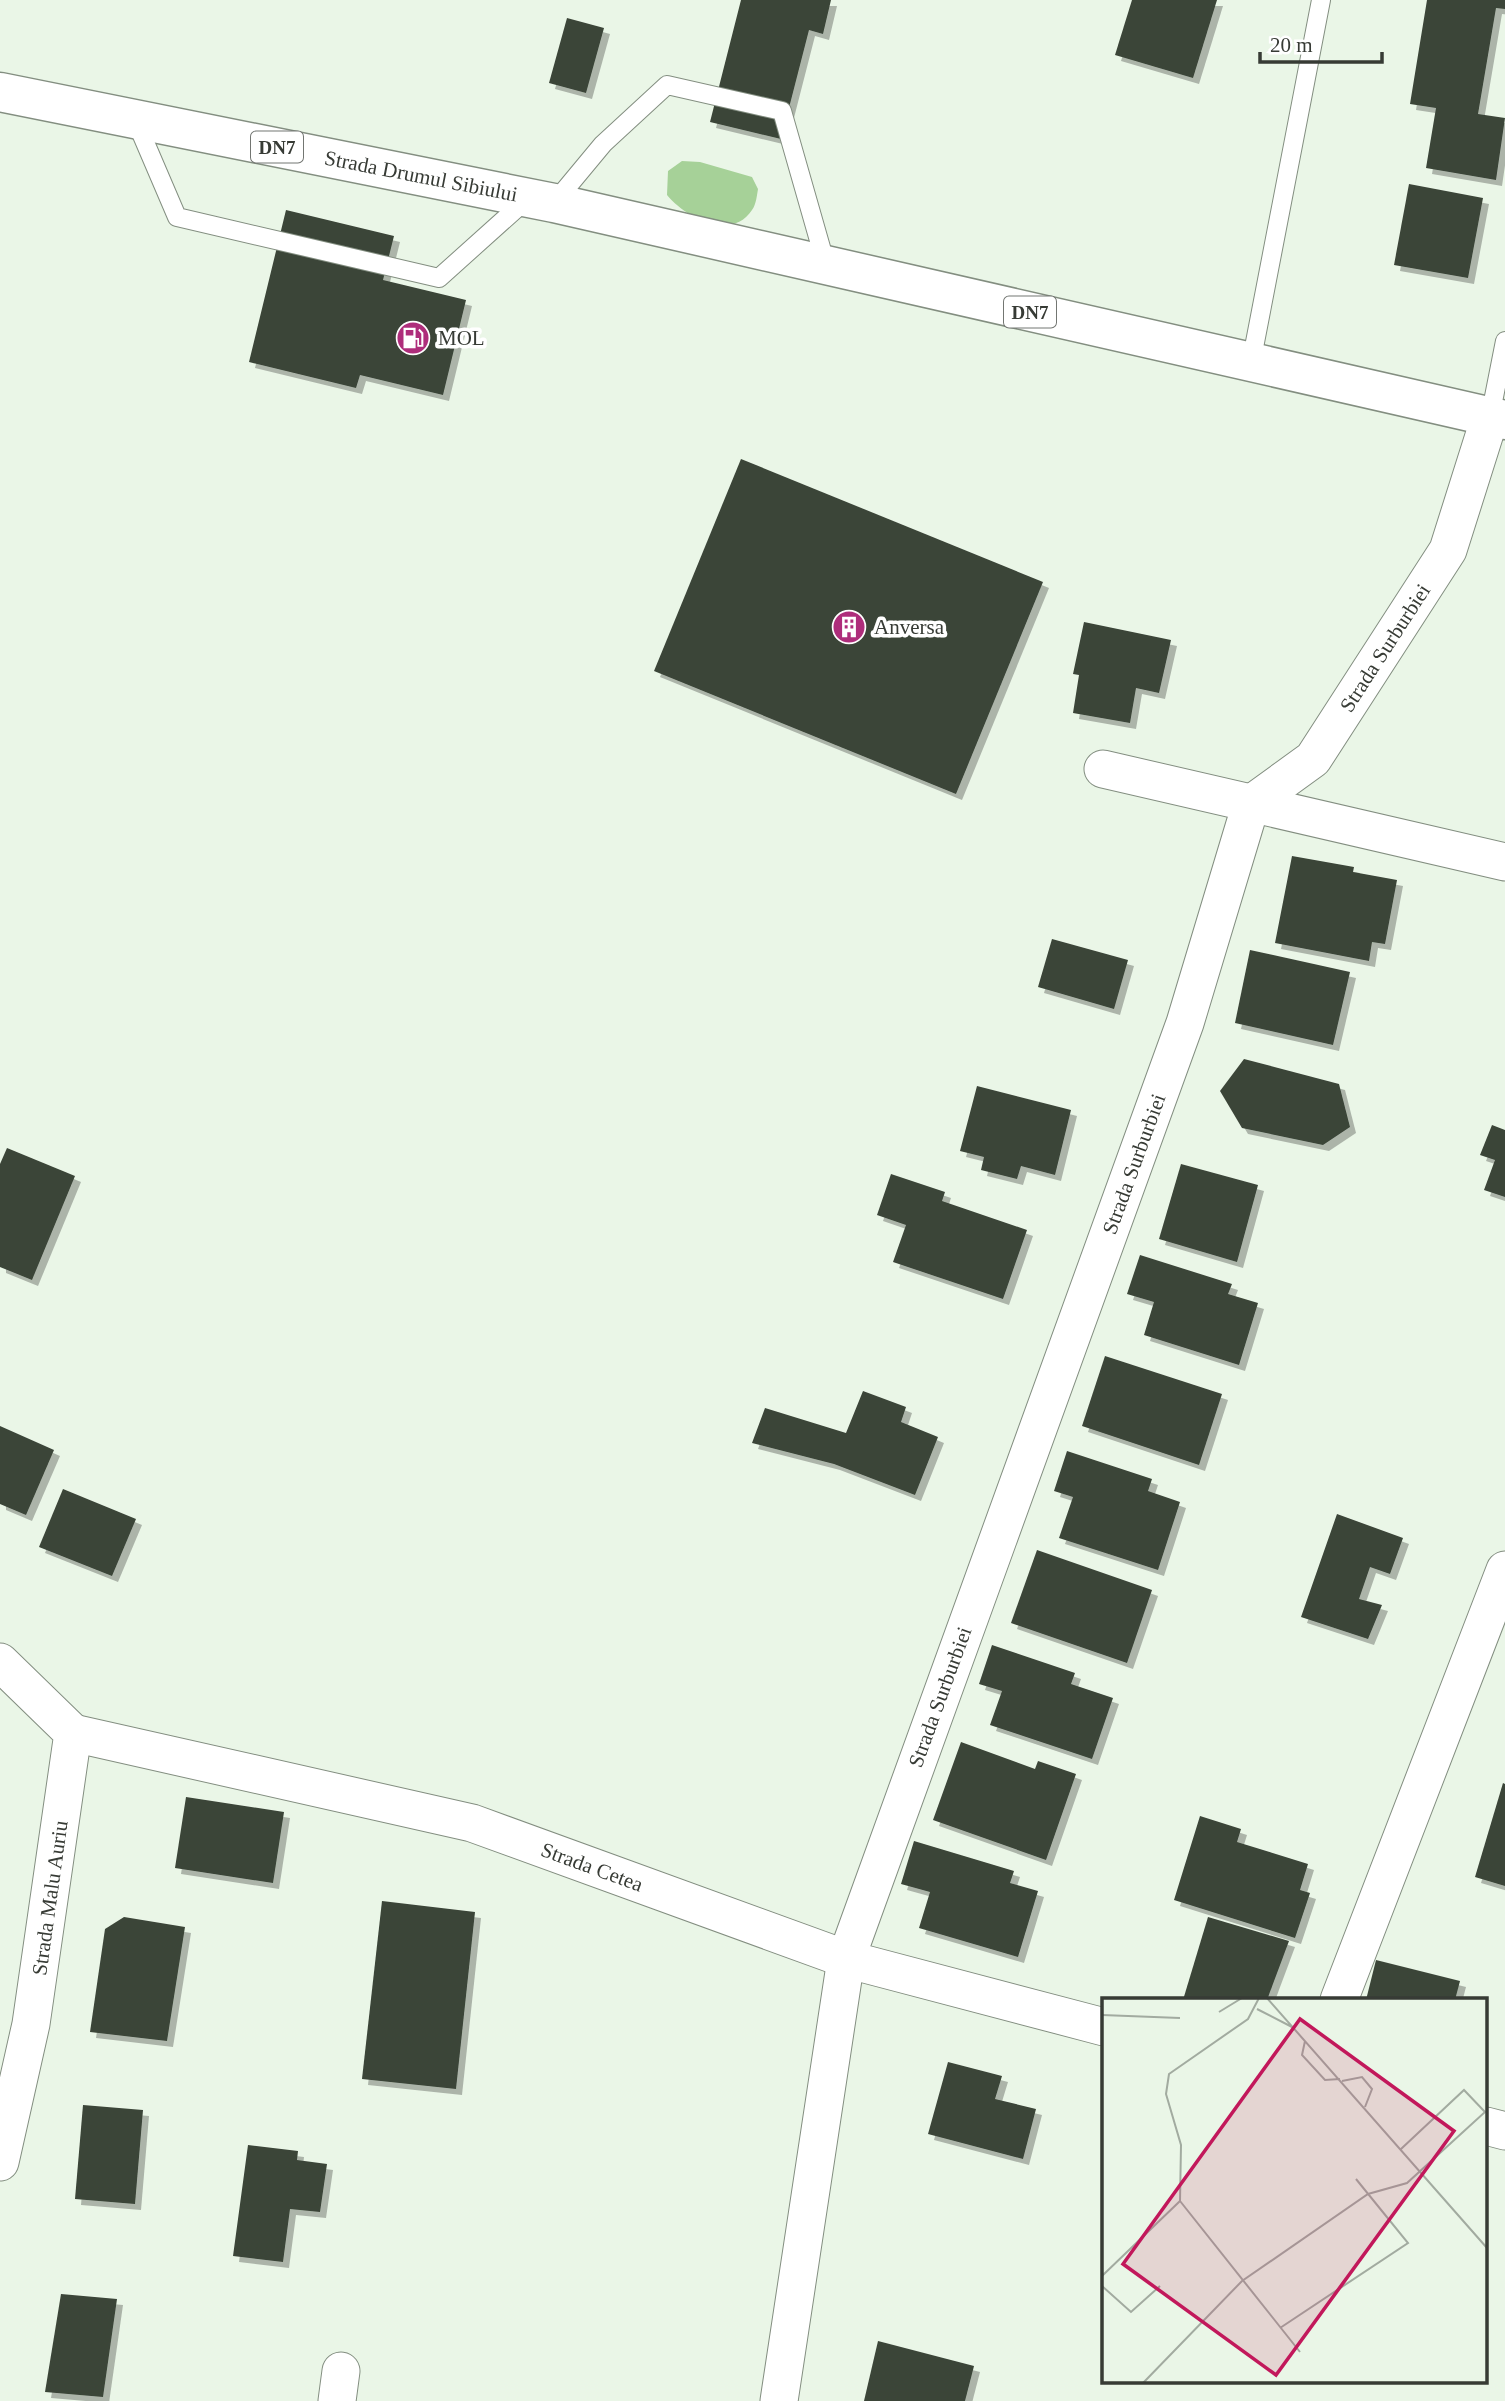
<svg xmlns="http://www.w3.org/2000/svg" width="1505" height="2401" font-family="'Times New Roman',serif">
  <defs>
    <filter id="shadow"><feDropShadow dx="6" dy="6" stdDeviation="0" flood-color="#0004"/></filter>
  </defs>
  <rect width="100%" height="100%" fill="#eaf6e7"/>
  <path fill="#a6d198" d="M682,161L700,162L752,177L758,189C757,195 756,205 752,210C731,242 685,217 667,195L668,171Z"/>
  <g fill="#3b4438" filter="url(#shadow)">
    <path d="M741,0H831L823,34L809,30L781,139L710,122Z"/>
    <path d="M1132,0H1217L1193,78L1115,55Z"/>
    <path d="M1427,0H1505V9L1496,8L1478,114L1505,118L1496,180L1426,168L1436,108L1410,104Z"/>
    <path d="M567,18L604,28L586,93L549,83Z"/>
    <path d="M1409,184L1483,198L1468,278L1394,265Z"/>
    <path d="M286,210L394,236L383,280L466,300L443,395L360,375L356,388L249,362Z"/>
    <path d="M741,459L1043,582L956,794L654,671Z"/>
    <path d="M1084,622L1171,640L1159,693L1136,688L1130,723L1073,713L1079,675L1073,674Z"/>
    <path d="M1292,856L1354,867L1353,872L1397,880L1385,944L1372,942L1369,961L1275,943Z"/>
    <path d="M1052,939L1128,960L1114,1009L1038,987Z"/>
    <path d="M1250,950L1350,972L1333,1045L1235,1023Z"/>
    <path d="M1244,1059L1339,1084L1350,1127L1323,1145L1242,1128L1220,1091Z"/>
    <path d="M977,1086L1071,1110L1055,1175L1021,1166L1017,1179L981,1170L984,1157L960,1151Z"/>
    <path d="M1492,1125L1505,1130V1197L1484,1190L1495,1160L1480,1155Z"/>
    <path d="M7,1148L75,1176L32,1280L0,1267V1164Z"/>
    <path d="M1181,1164L1258,1185L1237,1262L1159,1239Z"/>
    <path d="M891,1174L945,1192L942,1201L1027,1230L1003,1299L893,1262L906,1225L877,1215Z"/>
    <path d="M1140,1255L1232,1284L1228,1294L1258,1303L1239,1365L1144,1335L1154,1302L1127,1294Z"/>
    <path d="M1105,1356L1222,1394L1199,1465L1082,1426Z"/>
    <path d="M863,1391L906,1407L901,1422L938,1437L915,1495L834,1464L752,1443L765,1408L846,1433Z"/>
    <path d="M0,1426L54,1450L26,1515L0,1504Z"/>
    <path d="M1067,1451L1152,1479L1148,1491L1180,1502L1158,1570L1059,1538L1073,1497L1054,1491Z"/>
    <path d="M63,1489L136,1519L112,1576L39,1547Z"/>
    <path d="M1337,1514L1403,1538L1390,1574L1370,1567L1359,1599L1382,1605L1368,1639L1301,1617Z"/>
    <path d="M1037,1550L1152,1590L1127,1663L1011,1623Z"/>
    <path d="M992,1645L1075,1673L1071,1684L1113,1698L1092,1759L990,1725L1002,1691L979,1684Z"/>
    <path d="M961,1742L1035,1769L1038,1761L1076,1774L1046,1860L933,1820Z"/>
    <path d="M1503,1783L1505,1784V1886L1475,1877Z"/>
    <path d="M186,1797L284,1812L273,1883L175,1868Z"/>
    <path d="M1200,1816L1241,1829L1237,1842L1308,1864L1300,1890L1310,1893L1295,1938L1174,1900Z"/>
    <path d="M914,1841L1014,1871L1010,1883L1038,1891L1018,1957L919,1928L930,1892L901,1884Z"/>
    <path d="M382,1901L475,1912L456,2089L362,2079Z"/>
    <path d="M124,1917L185,1927L167,2041L90,2032L105,1929Z"/>
    <path d="M1208,1917L1289,1941L1267,2000H1183Z"/>
    <path d="M1376,1960L1460,1981L1455,2000H1366Z"/>
    <path d="M948,2062L1002,2076L995,2099L1036,2109L1023,2159L928,2134Z"/>
    <path d="M83,2105L143,2110L135,2204L75,2199Z"/>
    <path d="M248,2145L298,2151L297,2160L327,2164L320,2212L290,2209L283,2262L233,2256Z"/>
    <path d="M61,2294L117,2299L103,2397L45,2392Z"/>
    <path d="M878,2341L974,2366L965,2401H864Z"/>
  </g>
  <g fill="none" stroke-linecap="round" stroke-linejoin="round">
    <defs>
      <g id="lane">
        <path d="M135,119L177,217L439,278L527,199"/>
        <path d="M554,203L603,144L667,85L782,111L826,265"/>
        <path d="M1251,363L1321,0"/>
        <path d="M1490,417L1505,341"/>
      </g>
      <g id="street">
        <path d="M1103,769L1505,862"/>
        <path d="M0,1662L73,1733L31,2024L0,2162"/>
        <path d="M73,1733L472,1823L846,1959L1104,2027"/>
        <path d="M1339,2000L1505,1570"/>
        <path d="M1486,2126L1505,2131"/>
        <path d="M337,2401L341,2371"/>
        <path d="M779,2401L846,1959L1185,1023L1251,804L1313,759L1448,550L1490,417"/>
      </g>
      <path id="primary" d="M0,92L554,203L1505,420"/>
    </defs>
    <use href="#lane" stroke="#838e80" stroke-width="20"/>
    <use href="#street" stroke="#838e80" stroke-width="39"/>
    <use href="#primary" stroke="#838e80" stroke-width="41"/>
    <use href="#lane" stroke="#fff" stroke-width="18"/>
    <use href="#street" stroke="#fff" stroke-width="37"/>
    <use href="#primary" stroke="#fff" stroke-width="38"/>
  </g>
  <defs>
    <symbol id="fuel-disc" viewBox="-11 -11 22 22"><circle r="9.5" fill="#ae2d7b" stroke="#fff"/><path d="M-5.5-6h7V0h2V4h1.3V-2.5L3-4.5l.8-.8L6-3V5H2.5V1h-1V6h-7ZM-4.2-4.7v3.2H.2V-4.7Z" fill="#fff"/></symbol>
    <symbol id="building-disc" viewBox="-11 -11 22 22"><circle r="9.5" fill="#ae2d7b" stroke="#fff"/><path d="M-4-6H4V6H1V3H-1V6H-4ZM-2.5-4.3h1.7v1.8h-1.7ZM.8-4.3h1.7v1.8H.8ZM-2.5-1h1.7V.8h-1.7ZM.8-1h1.7V.8H.8Z" fill="#fff"/></symbol>
  </defs>
  <g fill-rule="evenodd">
    <use href="#fuel-disc" x="394" y="319" width="38" height="38"/>
    <use href="#building-disc" x="830" y="608" width="38" height="38"/>
  </g>
  <g text-anchor="middle" dominant-baseline="central" stroke-width="7" stroke-linejoin="round" paint-order="stroke">
    <g fill="#fff" stroke="#737672" stroke-width="2">
      <rect x="251" y="131.5" width="52" height="31" rx="5"/>
      <rect x="1004" y="296.5" width="52" height="31" rx="5"/>
    </g>
    <g font-size="19" font-weight="bold" fill="#373b35">
      <text x="277" y="147">DN7</text>
      <text x="1030" y="312">DN7</text>
    </g>
    <g font-size="21" fill="#373b35" stroke="#fff">
      <text transform="translate(421 176) rotate(11)">Strada Drumul Sibiului</text>
      <text transform="translate(1385 648) rotate(-57)">Strada Surburbiei</text>
      <text transform="translate(1134 1164) rotate(-70)">Strada Surburbiei</text>
      <text transform="translate(940 1697) rotate(-70)">Strada Surburbiei</text>
      <text transform="translate(592 1867) rotate(20)">Strada Cetea</text>
      <text transform="translate(50 1898) rotate(-82)">Strada Malu Auriu</text>
    </g>
    <g font-size="21" fill="#373b35" stroke="#fff" text-anchor="start">
      <text x="438" y="338">MOL</text>
      <text x="874" y="627">Anversa</text>
    </g>
  </g>
  <g transform="translate(1102 1998)">
    <rect width="385" height="385" fill="#eaf6e7"/>
    <path fill="none" stroke="#a2aba0" stroke-width="2" d="M165,0L385,250M155,11L190,29M117,14L140,0M0,17L78,20M203,43L200,57L223,82L238,81M240,83L260,79L270,91L263,109M78,203L198,354M0,278L78,203L79,147L64,96L67,76L146,21L157,0M0,288L29,314L58,288M178,330L306,245L254,181M41,385L140,283L266,196L305,185L383,114L362,92L299,151"/>
    <path fill="#c2185b" fill-opacity="0.15" stroke="#c2185b" stroke-width="3.5" d="M198,21L352,133L174,377L21,266Z"/>
    <rect width="385" height="385" fill="none" stroke="#373b35" stroke-width="3.5"/>
  </g>
  <path d="M1260 52v10h122v-10" fill="none" stroke="#373b35" stroke-width="3.5"/>
  <text x="1270" y="52" font-size="21" fill="#373b35" stroke="#ffffff" stroke-width="5" paint-order="stroke">20 m</text>
</svg>
